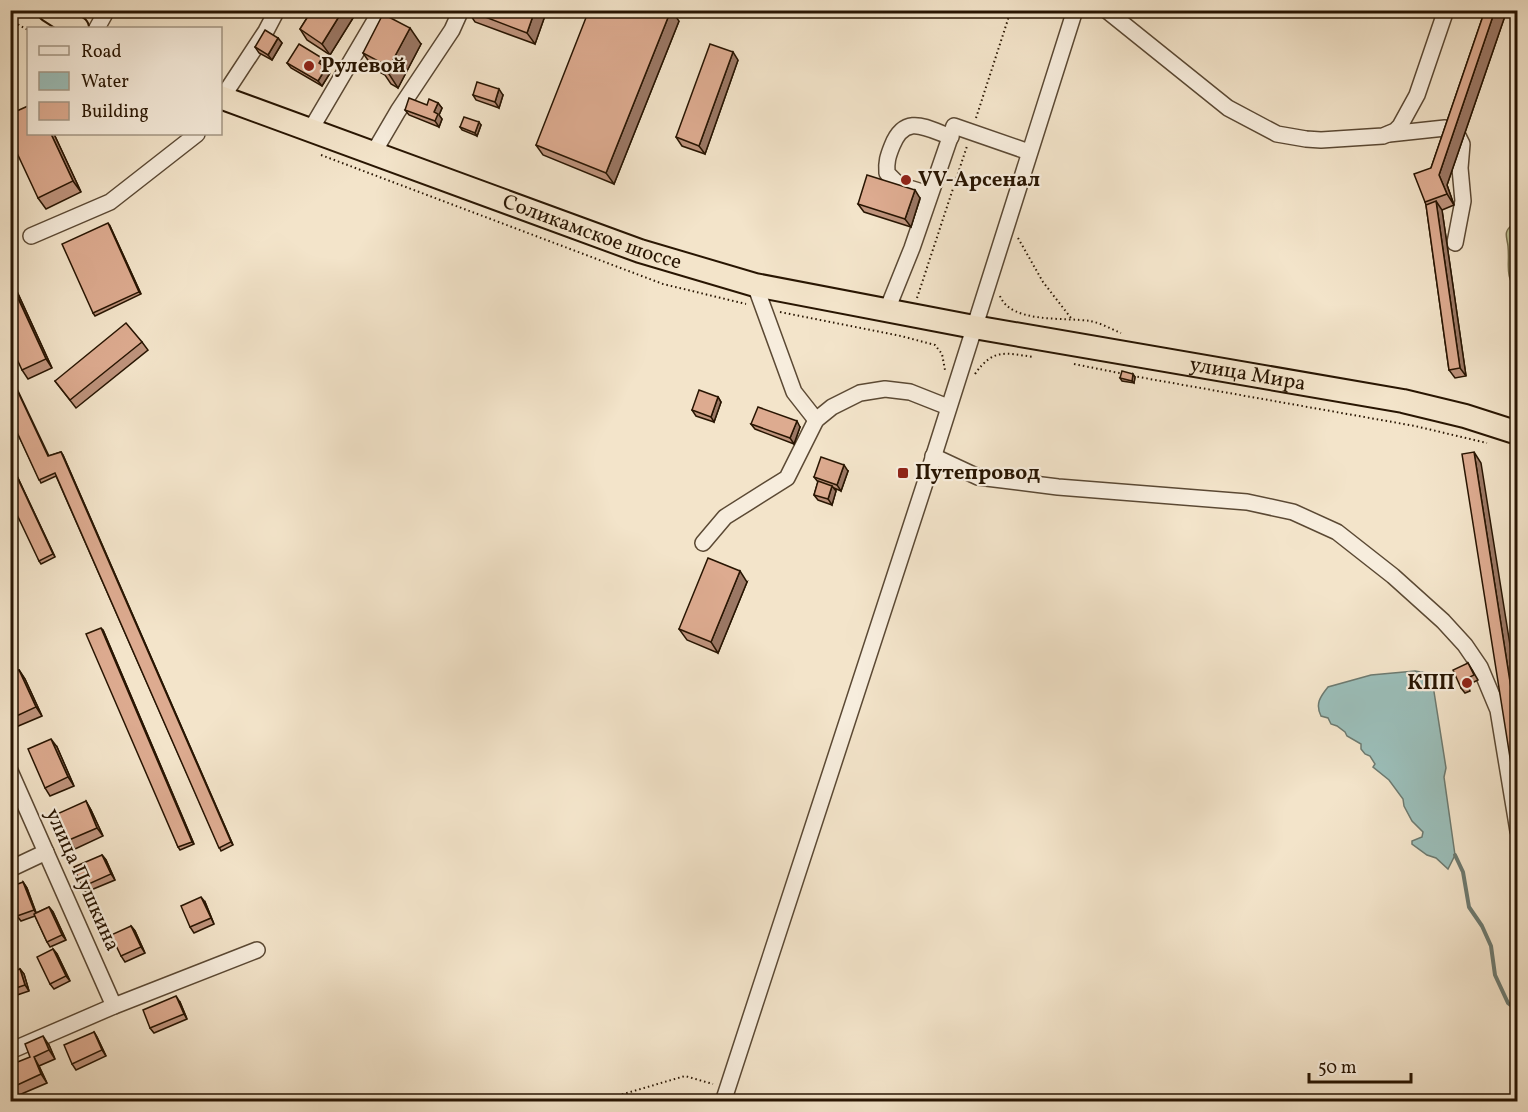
<svg xmlns="http://www.w3.org/2000/svg" width="1528" height="1112" font-family="Vollkorn,serif">
  <rect width="100%" height="100%" fill="#f3e4ca"/>
  <filter id="stains"><feTurbulence type="fractalNoise" baseFrequency=".00333" numOctaves="4"/><feColorMatrix values="0 0 0 0 .2 0 0 0 0 .09 0 0 0 0 .02 0 0 0 .5 -.17"/></filter>
  <radialGradient id="worn" r=".72"><stop offset=".6" stop-color="#630" stop-opacity="0"/><stop offset="1" stop-color="#630" stop-opacity=".3"/></radialGradient>
  <path fill="#bfc294" stroke="#746c4b" stroke-width="1.5" d="M1517,150L1516,196L1518,208L1517,293C1504,272 1510,268 1508,246C1507,237 1503,232 1512,225V165Z"/>
  <path fill="#9bbeb9" stroke="#6d7a70" stroke-width="1.5" d="M1415,671L1426,673L1432,679L1446,768L1444,777L1455,855L1448,869L1436,858L1427,855L1412,844V841L1422,837L1423,832L1412,821L1404,806L1403,799L1389,780L1373,767L1375,764L1370,756L1365,754L1361,749V744L1347,736L1345,732L1337,726L1331,724L1328,718L1321,716C1315,704 1320,697 1328,687L1371,675Z"/>
  <g fill="none" stroke-linecap="round" stroke-linejoin="round">
    <path stroke="#6d7a70" stroke-width="4" d="M1455,855L1463,872L1469,907L1482,926L1491,946L1495,975L1508,1003L1518,1011"/>
    <defs>
      <g id="minor">
        <path d="M1106,10L1228,108L1277,134L1306,139L1321,140L1383,136L1395,131L1400,126L1417,95L1446,10"/>
        <path d="M97,28L107,10"/>
        <path d="M220,101L266,31L277,10"/>
        <path d="M311,129L381,10"/>
        <path d="M1389,134L1445,128L1457,134L1462,144L1460,168L1463,201L1455,243"/>
        <path d="M374,152L398,111L452,30L461,10"/>
        <path d="M929,194L899,185L887,173C886,162 888,156 892,146C905,113 926,128 951,137"/>
        <path d="M31,236L110,202L197,134"/>
        <path d="M755,285L794,392L816,420"/>
        <path d="M887,310L912,248L954,126L1029,152"/>
        <path d="M933,456L978,477L1058,487L1247,502L1293,512L1337,532L1393,576L1443,621L1465,645L1480,667L1498,710L1518,831"/>
        <path d="M703,543L725,517L787,478L816,420L832,407L860,393L885,389L910,392L948,407"/>
        <path d="M10,771L114,1006"/>
        <path d="M10,869L46,852"/>
        <path d="M10,1051L114,1006L257,950"/>
        <path d="M723,1102L927,477L1075,10"/>
      </g>
      <g id="highway">
        <path d="M49,10L77,28"/>
        <path id="s1" d="M220,97L640,251L755,285L974,327L1403,401L1465,416L1518,433"/>
      </g>
    </defs>
    <use href="#minor" stroke="#5b4934" stroke-width="18"/>
    <use href="#highway" stroke="#281502" stroke-width="26"/>
    <g stroke="#281502" stroke-width="2" stroke-dasharray="1.5 3" stroke-linecap="butt">
      <path d="M10,20L28,30"/>
      <path d="M976,118L1011,10"/>
      <path d="M321,155L663,284L746,304"/>
      <path d="M1018,238L1043,282L1071,318"/>
      <path d="M1000,296C1011,324 1066,317 1090,321C1101,323 1111,329 1121,333"/>
      <path d="M917,298L967,146"/>
      <path d="M780,312L901,336L935,345L942,354L945,370"/>
      <path d="M1074,364L1124,374"/>
      <path d="M975,374C993,348 1006,353 1033,357"/>
      <path d="M1133,376L1415,426L1487,443"/>
      <path d="M596,1102L685,1076L713,1084"/>
    </g>
    <use href="#minor" stroke="#f7eddd" stroke-width="15"/>
    <use href="#highway" stroke="#f3e4ca" stroke-width="22"/>
  </g>
  <g fill="#be937c" stroke="#281502" stroke-width="1.5">
    <path d="M312,10H358L330,55L307,40L300,29Z"/>
    <path d="M467,10H547L535,44L475,22Z"/>
    <path d="M1485,10H1507L1447,185L1454,205L1442,210L1466,376L1455,378L1449,370L1426,205L1425,202L1431,168Z"/>
    <path d="M679,21L614,184L543,155L536,145Z"/>
    <path d="M278,38L282,43L272,60L259,53L255,47Z"/>
    <path d="M421,44L398,88L391,84L385,75L374,69L363,53Z"/>
    <path d="M322,58L326,64L325,67L330,73L322,86L291,68L287,63Z"/>
    <path d="M738,60L705,154L682,146L676,137Z"/>
    <path d="M473,95H503L499,108L476,100Z"/>
    <path d="M438,103L442,108L439,115L442,119L439,127L409,115L405,110Z"/>
    <path d="M481,125L477,136L462,130L460,127Z"/>
    <path d="M54,134L81,192L46,209L38,198Z"/>
    <path d="M920,198L911,227L864,212L858,204Z"/>
    <path d="M110,226L141,294L95,316L93,313Z"/>
    <path d="M14,285L52,368L28,379L22,370Z"/>
    <path d="M142,342L148,350L76,408L55,381Z"/>
    <path d="M10,374L49,456L61,452L63,455L233,845L221,851L56,476L41,483L10,417Z"/>
    <path d="M1135,377L1134,383L1122,381L1120,378Z"/>
    <path d="M718,397L721,402L714,422L696,416L692,410Z"/>
    <path d="M751,424L800,427L794,444L755,429Z"/>
    <path d="M10,461L55,557L41,564L39,561Z"/>
    <path d="M848,471L841,491L834,488L836,491L832,505L818,500L814,495L818,482L814,477Z"/>
    <path d="M747,582L718,653L687,640L679,629Z"/>
    <path d="M103,630L194,844L180,850L178,847Z"/>
    <path d="M1468,663L1478,680L1468,685L1470,691L1465,693L1461,688Z"/>
    <path d="M19,670L25,679L42,716L16,727L10,719V674Z"/>
    <path d="M57,747L74,786L50,796L45,788Z"/>
    <path d="M86,801L91,810L103,836L75,849L69,840Z"/>
    <path d="M102,855L106,860L115,880L86,892L82,887Z"/>
    <path d="M23,882L27,888L36,913L49,907L53,912L66,940L50,947L47,942L35,916L21,921L17,916Z"/>
    <path d="M205,902L214,924L194,933L190,927Z"/>
    <path d="M131,926L135,931L145,953L125,962L121,956Z"/>
    <path d="M53,949L57,954L70,981L54,989L50,984Z"/>
    <path d="M20,969L24,974L29,991L17,995L13,989Z"/>
    <path d="M180,1002L187,1019L154,1033L150,1028Z"/>
    <path d="M94,1032L97,1037L106,1056L76,1070L72,1064Z"/>
    <path d="M49,1045L55,1059L39,1066L47,1083L19,1095L13,1087L30,1057Z"/>
  </g>
  <g fill="#9b7865" stroke="#281502" stroke-width="1.5">
    <path d="M343,10H358L330,55L322,44Z"/>
    <path d="M535,10H547L535,44L527,33Z"/>
    <path d="M671,10L679,21L614,184L606,173Z"/>
    <path d="M1495,10H1507L1447,185L1454,205L1447,194L1439,175Z"/>
    <path d="M410,28L421,44L398,88L387,71Z"/>
    <path d="M278,38L282,43L272,60L268,55Z"/>
    <path d="M733,52L738,60L705,154L699,146Z"/>
    <path d="M322,58L326,64L323,69L319,63Z"/>
    <path d="M326,68L330,73L322,86L318,81Z"/>
    <path d="M499,89L503,95L499,108L495,102Z"/>
    <path d="M438,103L442,108L439,115L442,119L439,127L435,121L434,112Z"/>
    <path d="M479,122L481,125L477,136L475,133Z"/>
    <path d="M51,134H54L81,192L73,181Z"/>
    <path d="M915,190L920,198L911,227L905,219Z"/>
    <path d="M1436,201L1442,210L1466,376L1460,368Z"/>
    <path d="M108,223L110,226L141,294L139,292Z"/>
    <path d="M10,280L14,285L52,368L46,359Z"/>
    <path d="M1133,374L1135,377L1134,383L1132,381Z"/>
    <path d="M718,397L721,402L714,422L711,417Z"/>
    <path d="M797,421L800,427L794,444L790,438Z"/>
    <path d="M61,452L63,455L233,845L231,842Z"/>
    <path d="M1474,452L1481,463L1518,695V733Z"/>
    <path d="M10,461L55,557L10,462Z"/>
    <path d="M844,465L848,471L841,491L837,485Z"/>
    <path d="M832,486L836,491L832,505L828,499Z"/>
    <path d="M740,571L747,582L718,653L711,642Z"/>
    <path d="M101,628L103,630L194,844L192,842Z"/>
    <path d="M19,670L25,679L42,716L36,707Z"/>
    <path d="M51,739L57,747L74,786L68,777Z"/>
    <path d="M86,801L91,810L103,836L97,828Z"/>
    <path d="M102,855L106,860L115,880L111,874Z"/>
    <path d="M23,882L27,888L37,915L34,910Z"/>
    <path d="M201,897L205,902L214,924L211,918Z"/>
    <path d="M49,907L53,912L66,940L62,935Z"/>
    <path d="M131,926L135,931L145,953L141,947Z"/>
    <path d="M53,949L57,954L70,981L66,976Z"/>
    <path d="M20,969L24,974L29,991L25,985Z"/>
    <path d="M176,996L180,1002L187,1019L184,1014Z"/>
    <path d="M94,1032L97,1037L106,1056L102,1050Z"/>
    <path d="M43,1036L49,1045L55,1059L49,1050Z"/>
    <path d="M34,1057L39,1066L47,1083L41,1074Z"/>
  </g>
  <g fill="#ddab90" stroke="#281502" stroke-width="1.5">
    <path d="M312,10H343L322,44L300,29Z"/>
    <path d="M467,10H535L527,33Z"/>
    <path d="M589,10H671L606,173L536,145Z"/>
    <path d="M1485,10H1495L1439,175L1447,194L1425,202L1414,174L1431,168Z"/>
    <path d="M383,14L410,28L387,71L380,68L382,63L363,53Z"/>
    <path d="M265,30L278,38L268,55L255,47Z"/>
    <path d="M299,44L322,58L319,63L326,68L318,81L287,63Z"/>
    <path d="M710,44L733,52L699,146L676,137Z"/>
    <path d="M477,82L499,89L495,102L473,95Z"/>
    <path d="M409,98L427,105L429,99L438,103L434,112L438,114L435,121L405,110Z"/>
    <path d="M28,106V134H51L73,181L38,198L10,138V114Z"/>
    <path d="M464,117L479,122L475,133L460,127Z"/>
    <path d="M867,175L915,190L905,219L858,204Z"/>
    <path d="M1436,201L1460,368L1449,370L1426,205Z"/>
    <path d="M108,223L139,292L93,313L62,244Z"/>
    <path d="M10,281L46,359L22,370L10,344Z"/>
    <path d="M126,323L142,342L70,400L55,381Z"/>
    <path d="M1122,371L1133,374L1132,381L1120,378Z"/>
    <path d="M10,375L48,456L61,452L231,842L219,848L55,473L39,480L10,417Z"/>
    <path d="M699,390L718,397L711,417L692,410Z"/>
    <path d="M758,407L797,421L790,438L751,424Z"/>
    <path d="M1474,452L1518,733V808L1462,454Z"/>
    <path d="M821,457L844,465L837,485L814,477Z"/>
    <path d="M10,462L53,554L39,561L10,500Z"/>
    <path d="M818,481L832,486L828,499L814,495Z"/>
    <path d="M708,558L740,571L711,642L679,629Z"/>
    <path d="M101,628L192,842L178,847L86,634Z"/>
    <path d="M1468,663L1474,675L1464,680L1467,685L1461,688L1453,670Z"/>
    <path d="M19,670L36,707L10,719V674Z"/>
    <path d="M51,739L68,777L45,788L28,749Z"/>
    <path d="M86,801L97,828L69,840L57,814Z"/>
    <path d="M102,855L111,874L82,887L74,867Z"/>
    <path d="M23,882L34,910L17,916L10,897V887Z"/>
    <path d="M201,897L211,918L190,927L181,906Z"/>
    <path d="M49,907L62,935L47,942L34,914Z"/>
    <path d="M131,926L141,947L121,956L111,935Z"/>
    <path d="M53,949L66,976L50,984L37,957Z"/>
    <path d="M20,969L25,985L13,989L10,980V972Z"/>
    <path d="M176,996L184,1014L150,1028L143,1010Z"/>
    <path d="M94,1032L102,1050L72,1064L64,1045Z"/>
    <path d="M43,1036L49,1050L34,1057L41,1074L13,1087L10,1081V1065L30,1057L25,1044Z"/>
  </g>
  <g fill="#8f2418" stroke="#f7eddd" stroke-width="2">
    <circle cx="309" cy="66" r="6"/>
    <circle cx="906" cy="180" r="6"/>
    <rect x="897" y="467" width="12" height="12" rx="3"/>
    <circle cx="1467" cy="683" r="6"/>
  </g>
  <g text-anchor="middle" dominant-baseline="central" stroke-width="4.5" stroke-linejoin="round" paint-order="stroke">
    <g font-size="21" font-weight="bold" fill="#281502" stroke="#f7eddd" text-anchor="start">
      <text x="321" y="66">Рулевой</text>
      <text x="918" y="180">VV-Арсенал</text>
      <text x="915" y="473">Путепровод</text>
      <text x="1455" y="683" text-anchor="end">КПП</text>
    </g>
    <g font-size="21" fill="#281502" stroke="#f7eddd">
      <text stroke="none"><textPath href="#s1" startOffset="396">Соликамское шоссе</textPath></text>
      <text stroke="none"><textPath href="#s1" startOffset="1068">улица Мира</textPath></text>
      <text transform="translate(82 880) rotate(66)">улица Пушкина</text>
    </g>
  </g>
  <rect width="1528" height="1112" fill="none" stroke="#f3e4ca" stroke-width="36"/>
  <rect x="12" y="12" width="1504" height="1088" fill="none" stroke="#281502" stroke-width="3"/>
  <rect x="18" y="18" width="1492" height="1076" fill="none" stroke="#281502" stroke-width="1.5"/>
  <rect x="27" y="27" width="195" height="108" fill="#f7eddd" stroke="#a49785" stroke-width="1.5"/>
  <rect x="39" y="46" width="30" height="9" fill="#f7eddd" stroke="#a49785" stroke-width="1.5"/>
  <text x="81" y="57" font-size="18" fill="#281502">Road</text>
  <rect x="39" y="72" width="30" height="18" fill="#9bbeb9" stroke="#a49785" stroke-width="1.5"/>
  <text x="81" y="87" font-size="18" fill="#281502">Water</text>
  <rect x="39" y="102" width="30" height="18" fill="#ddab90" stroke="#a49785" stroke-width="1.5"/>
  <text x="81" y="117" font-size="18" fill="#281502">Building</text>
  <path d="M1309 1073v9h102v-9" fill="none" stroke="#281502" stroke-width="3"/>
  <text x="1318" y="1073" font-size="18" fill="#281502" stroke="#f7eddd" stroke-width="4.5" paint-order="stroke">50 m</text>
  <rect width="100%" height="100%" filter="url(#stains)"/>
  <rect width="100%" height="100%" fill="url(#worn)"/>
</svg>
